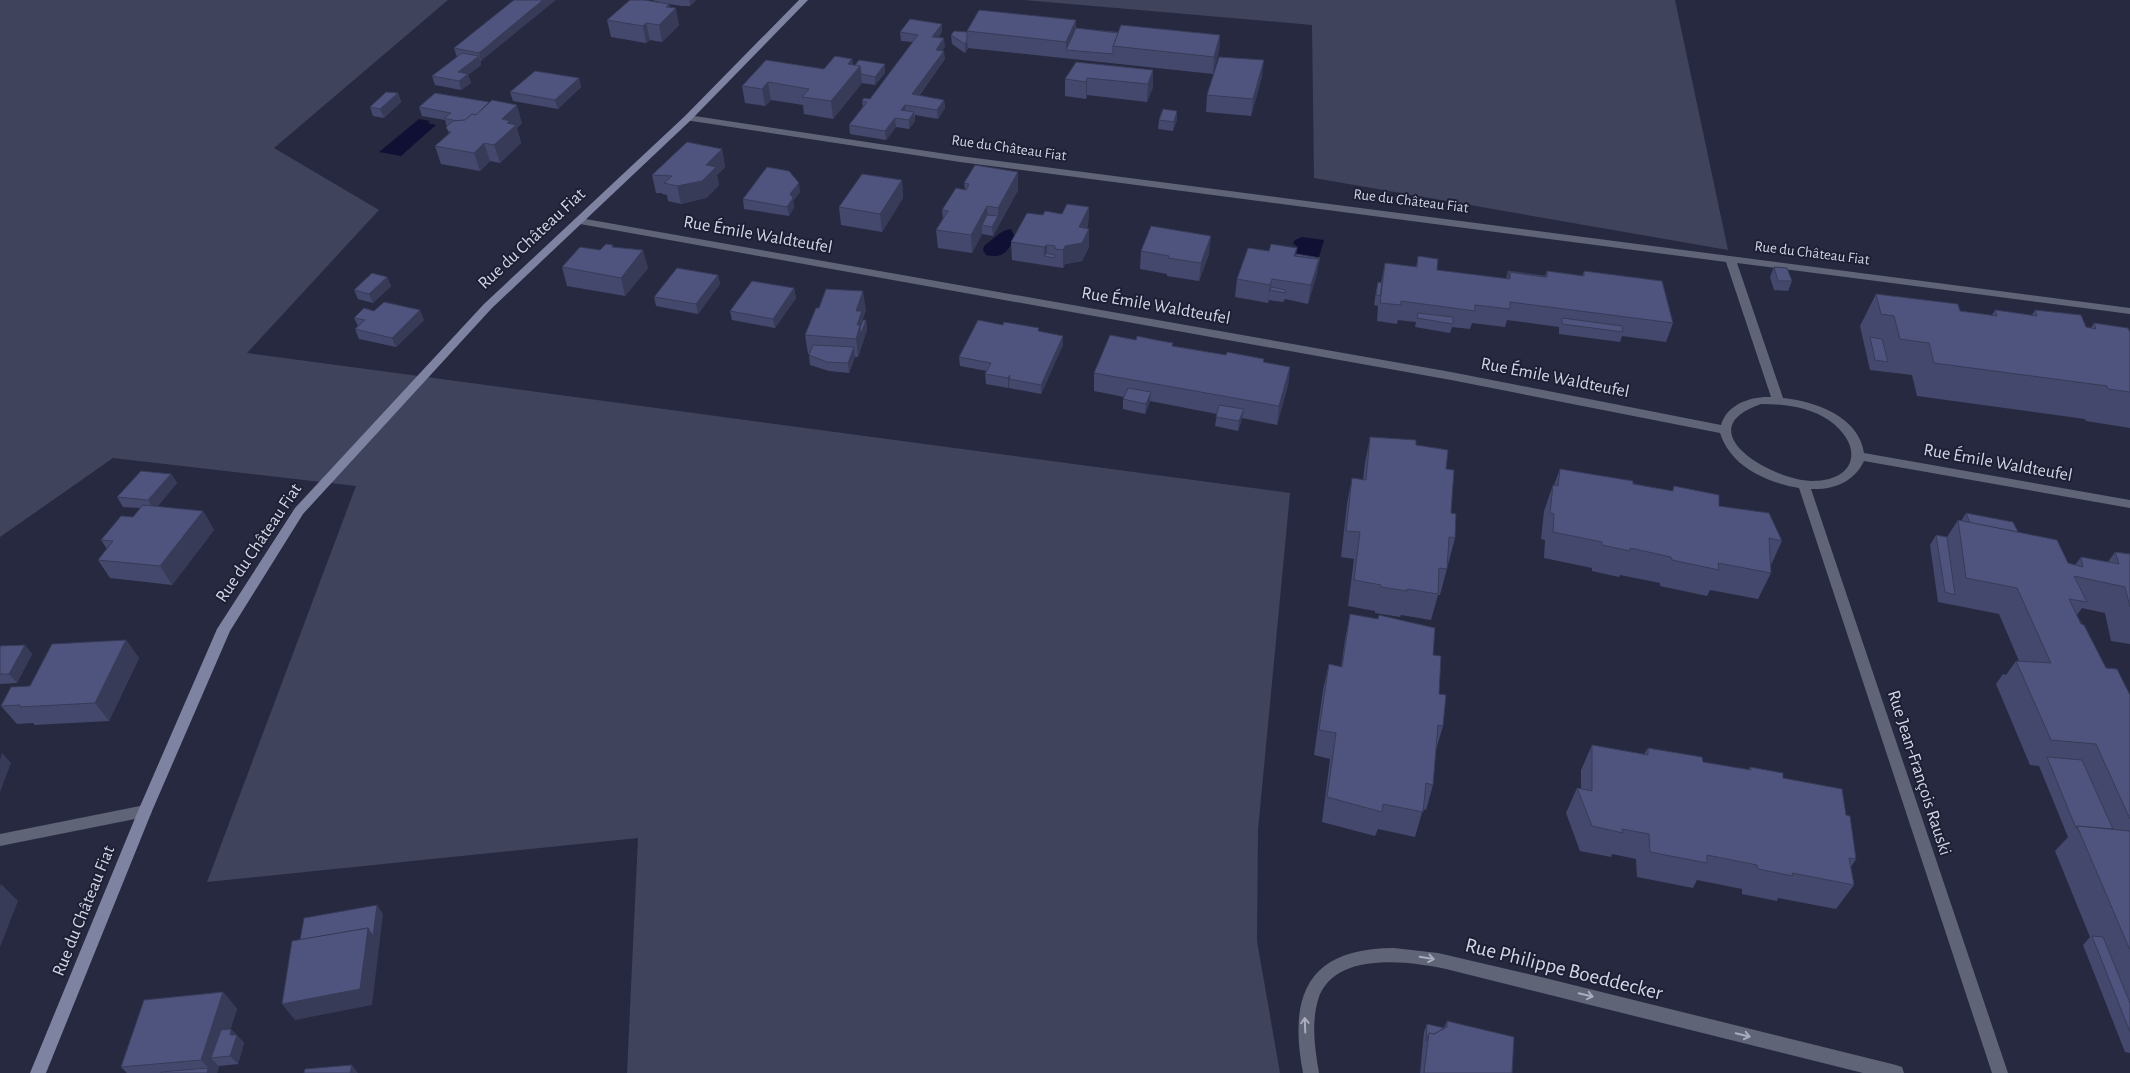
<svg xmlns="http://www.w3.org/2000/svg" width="2130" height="1073" font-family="'Alegreya Sans',sans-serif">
  <rect width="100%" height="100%" fill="#272940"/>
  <g fill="#40435c">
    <path d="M0,0H448L274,148L379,210L247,353L1290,493L1258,830L1257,941L1280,1073H627L638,838L207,882L356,486L113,458L0,537Z"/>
    <path d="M1024,0H1675L1728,250L1314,178L1312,25Z"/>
  </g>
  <g fill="#101034">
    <path d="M419,119L430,121L428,123L436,125L401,156L379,152Z"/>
    <path d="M1011,229L1015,237C1008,251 1004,259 986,255L983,250L984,246C993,240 1000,230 1011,229Z"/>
    <path d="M1302,237L1324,240L1317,264L1296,256L1298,247L1293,243L1295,240Z"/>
  </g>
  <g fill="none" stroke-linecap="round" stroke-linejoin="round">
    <g fill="#606477" fill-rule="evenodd">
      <path d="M688,115L960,156L2130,308V314L1737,263L1783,398C1814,401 1859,416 1864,453L2130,500V508L1864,461C1854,482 1834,490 1811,489L2008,1073H1992L1799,488C1766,482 1731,467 1720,433L1451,380L580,224L575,221L580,218L1451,372L1721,425C1727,404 1751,396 1771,397L1726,262L960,162L685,120V116ZM1761,404C1785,404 1810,407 1830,421C1864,446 1857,481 1812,481C1771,480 1686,430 1761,404Z"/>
      <path d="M145,805L150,807L152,811L150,815L145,817L0,846V834Z"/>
      <path d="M1394,948L1438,953L1545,978L1896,1065L1902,1067L1904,1073H1863L1446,969C1408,961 1333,951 1318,1000C1311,1024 1315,1049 1319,1073H1303C1288,995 1308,948 1394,948Z"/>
    </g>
    <path fill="#7e83a2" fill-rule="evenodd" d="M799,0H808L691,120L492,308L303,514L230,631L152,811L46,1073H30L138,811L217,629L295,508L484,304L685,116Z"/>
  </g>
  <g fill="#44486c">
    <path d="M514,0L481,61H480L481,65L468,75L471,83L461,90L435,85L432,76L457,57L454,48Z"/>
    <path d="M652,0H696L690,6H682L669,4L670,7L679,25L662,42L650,40L646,43L611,37L607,20L659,2Z"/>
    <path d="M1076,20V28L1118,32L1220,35L1219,51L1213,74L968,48L965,53L952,44L951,35L967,32V31Z"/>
    <path d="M942,24V32L938,38L945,47L942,50L945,59L919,96L944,100L945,108L938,119L915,115V121L909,129L896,127L886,140L850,134L849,125L863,108L862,101L870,99L913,42L901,41L900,32Z"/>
    <path d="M852,59L853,65L885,64V73L875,85L862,83L833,119L804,114L803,105L771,100L765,106L745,103L742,86L824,69Z"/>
    <path d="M1153,70V87L1147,102L1087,95L1086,99L1065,96V79Z"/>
    <path d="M1262,77L1251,116L1206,112L1207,95Z"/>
    <path d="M579,78L581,87L558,109L513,101L510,92Z"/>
    <path d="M398,93L401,102L384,118L373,116L370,107Z"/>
    <path d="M419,107L522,123L517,128L521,143L500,163L490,161L480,171L441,164L435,146L449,134L445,120L422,116Z"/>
    <path d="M1177,111V120L1173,131L1158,129L1159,120Z"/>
    <path d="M722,149L725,167L717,175L719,185L706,198L681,204L668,201L667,195L662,194V193H656L652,175Z"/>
    <path d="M902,180L903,198L882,232L841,225L839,207Z"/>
    <path d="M964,183L1018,190L993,236L982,234L972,253L938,248L936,230L943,219L942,210L965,190Z"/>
    <path d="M800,192L793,201L794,207L789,216L744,209L743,199Z"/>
    <path d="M1089,207L1088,225L1087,228L1089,229V247L1082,261L1065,264L1063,268L1012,260L1011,242L1043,215L1062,214Z"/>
    <path d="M614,247L648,268L625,296L567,286L562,267L600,250Z"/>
    <path d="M1141,251L1209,254L1199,281L1167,276V274L1140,269Z"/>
    <path d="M1269,251L1296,254L1318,267L1308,304L1285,299L1283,302L1269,300L1268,303L1235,297L1237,279Z"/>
    <path d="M1418,256L1437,270L1506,279L1508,271L1545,276L1547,271L1582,276L1584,271L1673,323L1666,342L1622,336L1620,342L1559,334V327L1507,320L1505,327L1472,323L1470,329L1452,327L1450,333L1415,327L1416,322L1398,320L1397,324L1377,321L1378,306L1374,305L1376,292L1378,282L1381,283L1385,263L1416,267Z"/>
    <path d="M1774,267L1792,281L1788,291L1774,290L1770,277Z"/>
    <path d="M718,275L720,284L698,314L656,306L654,297Z"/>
    <path d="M387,277L391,286L373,303L358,299L354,290Z"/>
    <path d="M794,288L796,298L775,328L732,320L730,311Z"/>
    <path d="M1876,294L1960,311L1992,315L1995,310L2032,315L2035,310L2086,327L2091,328L2094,323L2130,331V428L2086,421L2085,419L1917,396L1912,375L1870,370L1860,326Z"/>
    <path d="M866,310L863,318V320H866L867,330L858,357H855L849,373L829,371L810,365L809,355V354H808L805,335Z"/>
    <path d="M374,311L424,320L396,347L359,339L355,329L358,326L354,318Z"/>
    <path d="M1003,325L1039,328V331L1063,336V345L1041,394L1009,388V386L1008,388L986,384L985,374L987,371L960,366L959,357Z"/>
    <path d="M1136,340L1173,343V346L1226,355L1264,359V362L1290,367L1288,385L1277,425L1242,418L1238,431L1215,426L1217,414L1150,401L1145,414L1123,409V399L1124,397L1094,391V373Z"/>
    <path d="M1370,437L1416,445L1446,469L1451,513L1455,538L1440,595H1438L1431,620L1401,615L1400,617L1375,613V611L1348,606L1354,559L1341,557L1347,504L1352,478L1363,480L1365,463Z"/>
    <path d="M1560,469L1672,491L1674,486L1719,506L1782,541L1771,565V573L1758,599L1710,590L1707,596L1660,586V583L1620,575L1619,577L1592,571V568L1544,558L1545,540L1541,539L1544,511L1553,485H1554Z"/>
    <path d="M171,474L177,483L157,507L203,511L214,530L172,585L110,578L98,560L107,549L101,540L133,517L140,508L123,507L117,497Z"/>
    <path d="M1966,513L2018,532L2068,563L2075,565L2081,557L2108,562L2115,552L2130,554V644L2111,641L2105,613L2082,608L2077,615L2106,668L2130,695V1053L2125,1052L2083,945L2090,937L2055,851L2068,837L2039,766L2030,765L1996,684L2003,674L2006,675L2016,661H2019L1999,614L1938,602L1930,545L1936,535L1947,537L1958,520L1961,521Z"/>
    <path d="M1350,614L1378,619L1379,615L1433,655L1443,726L1436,750L1433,785L1426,810L1423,809L1415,837L1378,829L1375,836L1322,822L1330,759L1314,755L1323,690L1329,664L1341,667L1345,640Z"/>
    <path d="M126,640L139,658L109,721L35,725L33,723L17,724L1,706L30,686Z"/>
    <path d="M25,645L32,654L17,683L0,684V646Z"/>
    <path d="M1592,745L1644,754L1648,748L1703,762L1748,770L1750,767L1783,778L1846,815L1856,859L1851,867L1854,885L1836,909L1778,898L1777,901L1742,894V889L1697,880L1693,888L1637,877L1636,859L1612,854L1611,857L1580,851L1566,813L1577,788H1581V770Z"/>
    <path d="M223,992L237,1009L230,1029H231L244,1043L238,1064L219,1066L217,1073H127L121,1067Z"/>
    <path d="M1447,1021L1512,1073H1420L1424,1032L1427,1024L1444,1028Z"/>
  </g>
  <g fill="#373b58">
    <path d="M543,0H556L481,61L479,53Z"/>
    <path d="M689,0H696L690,6Z"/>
    <path d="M669,4L671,13L676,8L679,25L662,42L659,25L666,7Z"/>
    <path d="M1076,20V37L1066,50V42Z"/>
    <path d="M646,23L650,40L646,43L643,26Z"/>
    <path d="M942,24V32L933,45L932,37Z"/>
    <path d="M1220,35L1219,51L1213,74L1214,57Z"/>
    <path d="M944,38L945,47L936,58V50Z"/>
    <path d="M967,40L968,48L965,53V44Z"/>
    <path d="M944,51L945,59L913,103L912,94Z"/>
    <path d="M479,56L481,65L468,75L471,83L461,90L459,81L458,72Z"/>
    <path d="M852,59L854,73L860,66L862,83L833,119L831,101L848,64Z"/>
    <path d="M1264,60L1262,77L1251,116L1253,99Z"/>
    <path d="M885,64V73L875,85V77Z"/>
    <path d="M1153,70V87L1147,102L1148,84Z"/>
    <path d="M579,78L581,87L558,109L555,100Z"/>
    <path d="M1087,78V95L1086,99V82Z"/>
    <path d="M768,82L771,100L765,106L762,89Z"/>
    <path d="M398,93L401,102L384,118L380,109Z"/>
    <path d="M944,100L945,108L938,119L937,110Z"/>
    <path d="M517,105L522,123L517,128L521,143L500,163L494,145L502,119Z"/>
    <path d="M905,105L906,114L901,110Z"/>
    <path d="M1177,111V120L1173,131L1174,122Z"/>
    <path d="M914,112L915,121L909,129V120Z"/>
    <path d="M895,118L896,127L886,140L885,131Z"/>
    <path d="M484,143L490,161L480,171L474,153Z"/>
    <path d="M722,149L725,167L717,175L719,185L706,198L681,204L677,186L706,165Z"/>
    <path d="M1018,172V190L993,236L992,227L998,216V208Z"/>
    <path d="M902,180L903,198L882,232L880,214Z"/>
    <path d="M799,183L800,192L793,201L794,207L789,216L787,207L790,194Z"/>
    <path d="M987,206L988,224L982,225V234L972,253L971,235Z"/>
    <path d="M1089,207L1088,225L1079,244L1089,229V247L1082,261L1065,264L1063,268V250L1079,227Z"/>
    <path d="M1211,236L1209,254L1199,281L1201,263Z"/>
    <path d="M1047,245V256H1044V247Z"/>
    <path d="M643,250L648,268L625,296L621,278Z"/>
    <path d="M1320,258L1316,278L1308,304L1311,285Z"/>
    <path d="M718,275L720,284L698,314L696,304Z"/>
    <path d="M387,277L391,286L373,303L369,294Z"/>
    <path d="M1272,279L1270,290L1268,303L1270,285Z"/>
    <path d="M794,288L796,298L775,328L773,319Z"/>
    <path d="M863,291L866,310L863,318L864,326L866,320L867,330L862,344L861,337L862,344L858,357L856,339V311Z"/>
    <path d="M420,310L424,320L396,347L392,338Z"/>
    <path d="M1063,336V345L1041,394V385Z"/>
    <path d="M854,347L855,357L849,373L848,363Z"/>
    <path d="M1290,367L1288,385L1277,425L1279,406Z"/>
    <path d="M1010,375L1009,386L1008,388V378Z"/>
    <path d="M1151,392L1150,401L1145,414L1146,404Z"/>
    <path d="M1244,409L1242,419L1238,431L1239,421Z"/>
    <path d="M171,474L177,483L154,510L148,500Z"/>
    <path d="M203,511L214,530L172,585L160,566Z"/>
    <path d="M126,640L139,658L109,721L95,703Z"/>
    <path d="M25,645L32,654L17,683L9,674Z"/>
    <path d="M2,753L11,763L0,792V760Z"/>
    <path d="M1,884L18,901L0,947V886Z"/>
    <path d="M377,905L383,914L372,1005L295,1020L282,1004L368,928Z"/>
    <path d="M223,992L237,1009L222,1057L211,1058L219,1066L217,1073H207L208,1068L201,1060Z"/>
    <path d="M231,1029L244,1043L238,1064L230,1056V1035Z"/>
    <path d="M352,1065L358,1073H350Z"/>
  </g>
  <g fill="#4f547e" stroke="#373b58">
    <path d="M514,0H543L479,53L454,48Z"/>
    <path d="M630,0H644L669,4L666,7L676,8L659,25L646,23L643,26L607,20Z"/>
    <path d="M979,10L1076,20L1066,42L967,31Z"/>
    <path d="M910,19L942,24L932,37L944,38L936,50L944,51L912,94L944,100L937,110L905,105L901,110L914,112L909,120L895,118L885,131L849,125L867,102L862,101L864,98L870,99L918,35L900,32Z"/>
    <path d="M1121,25L1220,35L1214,57L1113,46Z"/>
    <path d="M1076,28L1118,33L1113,46V54L1066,50Z"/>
    <path d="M954,31L967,32V40L965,44L951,35Z"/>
    <path d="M462,53L479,56L458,72L468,74L459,81L432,76Z"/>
    <path d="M835,56L852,59L848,64L860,66L831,101L802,97L809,89L768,82L762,89L742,86L766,60L824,69Z"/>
    <path d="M1219,57L1264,60L1253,99L1207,95Z"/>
    <path d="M859,60L885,64L875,77L861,74L860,66L855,65Z"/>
    <path d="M1076,62L1153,70L1148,84L1087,78L1086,82L1065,79Z"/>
    <path d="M535,71L579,78L555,100L510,92Z"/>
    <path d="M386,92L398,93L380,109L370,107Z"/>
    <path d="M435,93L489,102L476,115L472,114L465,120L457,121L444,118L451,113L419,107Z"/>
    <path d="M492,100L517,105L502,119L510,121L507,123L516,125L494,145L484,143L474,153L435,146L451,132L448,131L446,127L453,121L465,120L472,114L476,115Z"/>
    <path d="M1163,109L1177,111L1174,122L1159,120Z"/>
    <path d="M687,142L722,149L706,165L716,167L702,181L677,186L664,183L672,176L652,175Z"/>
    <path d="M975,165L1018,172L998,208L987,206L971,235L936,230L948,211L942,210L956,188L966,190L969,184L964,183Z"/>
    <path d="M767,167L789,171L799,183L790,194L793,198L787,207L743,199Z"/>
    <path d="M862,174L902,180L880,214L839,207Z"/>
    <path d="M1067,204L1089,207L1079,227L1089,229L1082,243L1065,246L1063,250L1055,249V246L1047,245L1044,247L1011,242L1027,213L1043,215L1045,211L1062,214Z"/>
    <path d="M987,215L998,216L992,227L982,225Z"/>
    <path d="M1151,226L1211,236L1201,263L1168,258L1169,256L1141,251Z"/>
    <path d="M606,244L613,245L612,247L643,250L621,278L562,267L580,247L600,250Z"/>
    <path d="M1271,244L1297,248L1294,256L1319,259L1311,285L1272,279L1270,285L1237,279L1248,248L1269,251Z"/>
    <path d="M1047,253L1055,255V258L1044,256Z"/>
    <path d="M1296,254L1320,258L1317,268L1319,259L1296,256Z"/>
    <path d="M1418,256L1438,259L1437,270L1510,279V272L1547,277V271L1584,276V271L1662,281L1673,323L1510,302V309L1475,305V311L1401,301V305L1380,303L1385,263L1417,267Z"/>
    <path d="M1774,267L1787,268L1792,281H1778Z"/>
    <path d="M677,268L718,275L696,304L654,297Z"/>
    <path d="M1508,271L1545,276V277L1510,272L1509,279Z"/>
    <path d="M372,273L387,277L369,294L354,290Z"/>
    <path d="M752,281L794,288L773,319L730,311Z"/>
    <path d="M1378,282L1382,283L1380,296L1376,295Z"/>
    <path d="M1271,287L1286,290L1285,293L1270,290Z"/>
    <path d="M826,289L863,291L856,311H862L857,325H860L856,339L805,335L816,308H819Z"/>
    <path d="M1876,294L1958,304L1960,311L1997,316L1995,310L2037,316L2035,310L2081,315L2086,327L2096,329L2094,323L2128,328L2130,332V392L2108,389L2107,386L1934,363L1929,343L1900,339L1894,316L1881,314Z"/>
    <path d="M384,302L420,310L392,338L355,329L365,320L354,318L364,308L374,311Z"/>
    <path d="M1418,313L1453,317V324L1417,318Z"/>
    <path d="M1562,318L1622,326L1623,332L1562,324Z"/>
    <path d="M863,320H866L861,334L860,328Z"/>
    <path d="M978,320L1003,325L1004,322L1022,325L1039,328L1038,331L1063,336L1041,385L1009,379L1010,375L1008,378L985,374L991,363L959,357Z"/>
    <path d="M1110,335L1136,340L1137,336L1156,340L1173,343L1172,346L1226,355L1227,352L1264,359L1263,362L1290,367L1279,406L1094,373Z"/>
    <path d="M1870,337L1882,339L1888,362L1875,360Z"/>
    <path d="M813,345L854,347L848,363L827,362L809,355Z"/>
    <path d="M1128,388L1151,392L1146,404L1123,399Z"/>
    <path d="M1219,405L1244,409L1239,421L1216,417Z"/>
    <path d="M1370,437L1416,440V445L1448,450L1446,469L1454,470L1451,513L1456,514L1455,538L1449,537L1447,569L1439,568L1438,594L1407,589V591L1381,587V585L1354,580L1360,532L1346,531L1352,478L1366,480Z"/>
    <path d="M1560,469L1633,481V484L1673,491L1674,486L1719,495V506L1769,513L1782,541L1769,538L1771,573L1718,563L1719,570L1672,560L1671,557L1630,548V551L1602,545V542L1553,532L1554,514L1550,513L1553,485L1558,486Z"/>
    <path d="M141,471L171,474L148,500L117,497Z"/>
    <path d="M143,505L203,511L160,566L98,560L113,541L101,540L121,516L133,517Z"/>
    <path d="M1966,513L2013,522L2018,532L1970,523Z"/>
    <path d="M1958,520L2057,540L2068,563L2083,567L2081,557L2119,564L2115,552L2130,554V607L2125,587L2074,576L2087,602L2069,599L2081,624L2084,625L2106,668L2117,669L2130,695V819L2096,744L2051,740L2016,661L2051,663L2050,661L2017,588L1966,578Z"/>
    <path d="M1936,535L1947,537L1955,595L1945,592Z"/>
    <path d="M1350,614L1378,619L1379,615L1435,628L1433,655L1441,656L1439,694L1446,695L1443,726L1438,725L1433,785L1426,783L1423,812L1383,804L1382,812L1327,797L1336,733L1319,730L1329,664L1342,667Z"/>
    <path d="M126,640L95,703L20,707V705L1,706L11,687L30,686L52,644Z"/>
    <path d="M25,645L9,674H0V646Z"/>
    <path d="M1592,745L1648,755V748L1702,757L1703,762L1751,770L1750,767L1783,773V778L1842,789L1846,815L1850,816L1856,859L1849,858L1854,885L1792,873L1793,876L1758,869L1757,865L1707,855V863L1650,852L1649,834L1622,829L1623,833L1592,826L1577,788L1592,791Z"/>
    <path d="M2047,757L2082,760L2113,829L2077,826L2076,828Z"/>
    <path d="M2077,826L2130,831V950Z"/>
    <path d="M377,905L373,936L368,928L300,940L304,918Z"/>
    <path d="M368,928L360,989L282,1004L292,941Z"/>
    <path d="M2092,936L2103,937L2130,1003V1032Z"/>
    <path d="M223,992L201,1060L121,1067L144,1000Z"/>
    <path d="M1447,1021L1514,1037L1512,1073H1424L1429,1033L1434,1034L1447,1027Z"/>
    <path d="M1427,1024L1444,1028L1434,1034L1429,1033L1426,1041Z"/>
    <path d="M231,1029L230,1035H237L230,1056L211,1058L221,1030Z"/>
    <path d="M352,1065L350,1073H304L305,1069Z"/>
    <path d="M208,1068L207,1073H161V1072Z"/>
  </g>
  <defs><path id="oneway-shaft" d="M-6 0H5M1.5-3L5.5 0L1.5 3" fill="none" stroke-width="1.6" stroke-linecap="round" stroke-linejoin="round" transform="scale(1.25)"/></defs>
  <g stroke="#aaadbe">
    <use href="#oneway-shaft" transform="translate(1427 958) rotate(10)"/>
    <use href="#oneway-shaft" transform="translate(1586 995) rotate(14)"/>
    <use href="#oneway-shaft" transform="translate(1305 1025) rotate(-92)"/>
    <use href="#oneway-shaft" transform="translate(1743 1035) rotate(14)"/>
  </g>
  <g text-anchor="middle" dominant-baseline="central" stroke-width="4" stroke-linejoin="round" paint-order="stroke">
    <g font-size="15" fill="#d2d5e4" stroke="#1d2035">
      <text transform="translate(1009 148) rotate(8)">Rue du Château Fiat</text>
      <text transform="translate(1411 201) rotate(7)">Rue du Château Fiat</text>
      <text transform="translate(1812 253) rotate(7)">Rue du Château Fiat</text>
    </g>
    <g font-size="18" fill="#d2d5e4" stroke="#1d2035">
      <text transform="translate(758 235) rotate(10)">Rue Émile Waldteufel</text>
      <text transform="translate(532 239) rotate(-43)">Rue du Château Fiat</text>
      <text transform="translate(1156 306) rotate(10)">Rue Émile Waldteufel</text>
      <text transform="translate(1555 378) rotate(11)">Rue Émile Waldteufel</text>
      <text transform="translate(1998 463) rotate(10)">Rue Émile Waldteufel</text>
      <text transform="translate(259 543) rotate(-56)">Rue du Château Fiat</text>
      <text transform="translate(1919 773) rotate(72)">Rue Jean-François Rauski</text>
      <text transform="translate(84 911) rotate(-68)">Rue du Château Fiat</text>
    </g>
    <g font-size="21" fill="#d2d5e4" stroke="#1d2035">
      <text transform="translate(1564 969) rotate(14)">Rue Philippe Boeddecker</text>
    </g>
  </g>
</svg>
